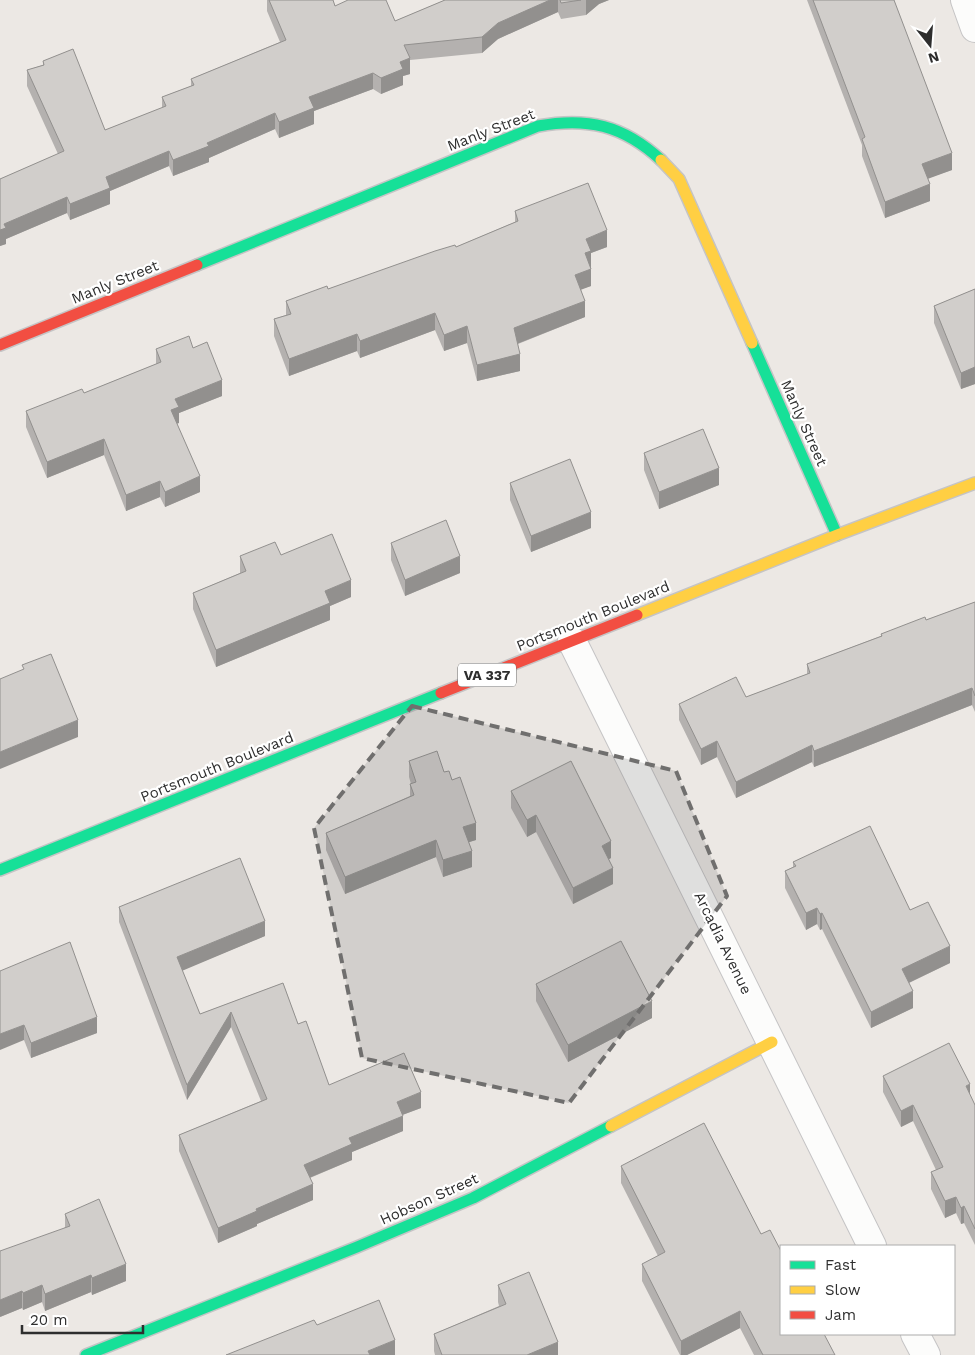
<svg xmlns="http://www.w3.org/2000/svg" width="975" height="1355" font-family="'Work Sans',sans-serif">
  <rect width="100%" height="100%" fill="#ece8e4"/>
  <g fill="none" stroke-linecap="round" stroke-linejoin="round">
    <defs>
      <g id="street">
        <path d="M965,0L975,28"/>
        <path d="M572,641L872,1246"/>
        <path d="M915,1334L926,1355"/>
      </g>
      <g id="fast">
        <path d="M197,265L538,126C587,117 623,125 661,160"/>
        <path d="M752,343L837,535"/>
        <path d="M0,870L441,693"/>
        <path d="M86,1355L357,1247L473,1198L611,1126"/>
      </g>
      <g id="slow">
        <path d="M661,160L679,179L752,343"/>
        <path d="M637,615L837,535L975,483"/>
        <path d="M611,1126L772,1042"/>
      </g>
      <g id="jam">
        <path d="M0,345L197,265"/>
        <path d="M441,693L637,615"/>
      </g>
    </defs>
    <use href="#street" stroke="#c5c4c5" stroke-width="30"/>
    <use href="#fast" stroke="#c5c4c5" stroke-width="14"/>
    <use href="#slow" stroke="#c5c4c5" stroke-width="14"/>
    <use href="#jam" stroke="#c5c4c5" stroke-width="14"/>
    <use href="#street" stroke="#fcfcfb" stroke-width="28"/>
    <use href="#fast" stroke="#16e098" stroke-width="11"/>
    <use href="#slow" stroke="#ffcf43" stroke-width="11"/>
    <use href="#jam" stroke="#f24e42" stroke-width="11"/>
  </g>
  <g fill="#b4b1af">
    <path d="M267,0H333L335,6L395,21L445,0H609L599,4L586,15L561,19L558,12L498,39L482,53L410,60V74L403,76V85L381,94L373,89L314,111V124L279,138L275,129L209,158V162L173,176L169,166L110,191V204L70,220L67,213L6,239V244L0,246V179L58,154L27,86V70L43,65V61L105,130L162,108V97L191,86V79L280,42L267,11Z"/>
    <path d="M807,0H894L952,170L928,178L930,201L885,218L862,156V145Z"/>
    <path d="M515,211L607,247L591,253V286L581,289L585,317L518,344L520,371L477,381L467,343L444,351L435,330L360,358L357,351L289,376L274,336V319L286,315V301L328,289L456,247L515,222Z"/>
    <path d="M975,289V384L961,389L934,323V306Z"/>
    <path d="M193,348L222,396L179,413V423H177L200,492L165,507L160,497L126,511L104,455L47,478L26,427V411L84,393L156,364V349Z"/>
    <path d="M644,453L719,485L659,509L644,470Z"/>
    <path d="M510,483L591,528L531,552L510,500Z"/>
    <path d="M391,543L460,573L405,596L391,560Z"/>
    <path d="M281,555L351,597L330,606V620L216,667L193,609V593L240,573V556Z"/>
    <path d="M975,602V712L972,705L814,767L812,762L736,798L717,757L701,765L679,720V704L746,697L807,674V664L881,636V634L926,620Z"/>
    <path d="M409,761L444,772L452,780L476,840L469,842L472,867L443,877L436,857L345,894L326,850V833L410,796V784H411L409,777Z"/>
    <path d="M511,791L611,858L609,859L613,884L573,904L536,832L527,837L511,808Z"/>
    <path d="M793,862L910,910L950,963L909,983L913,1008L871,1028L822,929L820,930L817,924L806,930L785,888V871L793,867Z"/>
    <path d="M119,907L265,936L182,970L200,1014L283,983L298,1024L329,1085L421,1108L402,1115L403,1131L352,1152V1160L310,1178L313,1200L257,1224V1226L218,1243L179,1151V1135L261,1101L231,1027L187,1100L119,922Z"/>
    <path d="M0,971L97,1033L31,1058L24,1040Z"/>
    <path d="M536,984L652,1018L568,1062L536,1001Z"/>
    <path d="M883,1076L970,1095L975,1105V1245L964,1223L961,1224L956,1213L945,1218L931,1189V1172L936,1170L913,1121L901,1127L883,1092Z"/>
    <path d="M621,1166L761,1234L835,1355H754L740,1328L687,1355H680L642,1281V1264L658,1256L621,1183Z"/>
    <path d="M65,1214L126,1281L92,1295L91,1292L45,1311L42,1302L23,1310L22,1308L0,1317L65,1227Z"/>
    <path d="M498,1285L558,1355H435L434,1351V1334L499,1306L498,1302Z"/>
  </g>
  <g fill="#92908e">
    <path d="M550,0H558V12L498,39L482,53V37L498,23Z"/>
    <path d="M586,0H609L599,4L586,15Z"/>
    <path d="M410,58V74L403,76V85L381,94V78L400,62Z"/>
    <path d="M373,73V89L314,111V124L279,138V122L309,97Z"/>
    <path d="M275,113V129L209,158V162L173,176V160L207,143Z"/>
    <path d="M169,151V166L110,191V204L70,220V204L106,177Z"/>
    <path d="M952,153V170L922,181V164Z"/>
    <path d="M930,184V201L885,218V202Z"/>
    <path d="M67,197V213L6,239V244L0,246V230L4,224Z"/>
    <path d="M607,230V247L591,253V268L585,270V253L586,239Z"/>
    <path d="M591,269V286L575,292V275Z"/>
    <path d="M585,301V317L514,345V328Z"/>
    <path d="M435,313V330L360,358V341Z"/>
    <path d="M467,326V343L444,351V335Z"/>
    <path d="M357,334V351L289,376V359Z"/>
    <path d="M520,354V371L477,381V365Z"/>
    <path d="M975,367V384L961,389V373Z"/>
    <path d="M222,380V396L179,413V423L171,426V410L175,399Z"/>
    <path d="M104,439V455L47,478V462Z"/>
    <path d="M719,468V485L659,509V492Z"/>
    <path d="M200,476V492L165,507V492Z"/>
    <path d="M160,481V497L126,511V495Z"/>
    <path d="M591,512V528L531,552V536Z"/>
    <path d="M460,556V573L405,596V580Z"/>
    <path d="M351,580V597L330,606V620L216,667V650L325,591Z"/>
    <path d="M972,688V705L814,767V751Z"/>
    <path d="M78,720V737L0,769V752Z"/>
    <path d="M717,741V757L701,765V749Z"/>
    <path d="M812,745V762L736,798V782Z"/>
    <path d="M536,815V832L527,837V820Z"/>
    <path d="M476,823V840L463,844V827Z"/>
    <path d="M436,840V857L345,894V877Z"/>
    <path d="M611,841V858L602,863V846Z"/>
    <path d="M472,851V867L443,877V860Z"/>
    <path d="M613,868V884L573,904V888Z"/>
    <path d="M817,908V924L806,930V913Z"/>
    <path d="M822,913V929L820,930V914Z"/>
    <path d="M265,921V936L177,973V957Z"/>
    <path d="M950,946V963L902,986V969Z"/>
    <path d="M913,991V1008L871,1028V1012Z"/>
    <path d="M652,1001V1018L568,1062V1045Z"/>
    <path d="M231,1012V1027L187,1100V1085Z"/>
    <path d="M97,1017V1033L31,1058V1043Z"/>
    <path d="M24,1025V1040L0,1050V1034Z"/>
    <path d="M970,1084V1100L966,1086Z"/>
    <path d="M421,1092V1108L397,1117V1102Z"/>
    <path d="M913,1105V1121L901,1127V1111Z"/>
    <path d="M403,1116V1131L352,1152V1160L304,1180V1165L349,1138Z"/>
    <path d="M313,1184V1200L257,1224V1226L218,1243V1228L256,1209Z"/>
    <path d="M956,1197V1213L945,1218V1201Z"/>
    <path d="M964,1206V1223L961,1224V1208Z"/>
    <path d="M126,1264V1281L92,1295V1278Z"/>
    <path d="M91,1275V1292L45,1311V1294Z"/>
    <path d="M42,1285V1302L23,1310V1293Z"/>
    <path d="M22,1291V1308L0,1317V1300Z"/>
    <path d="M740,1311V1328L687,1355H681V1341Z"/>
    <path d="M395,1340V1355H368V1351Z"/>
    <path d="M558,1342V1355H527Z"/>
  </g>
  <g fill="#d1cecb" stroke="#92908e">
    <path d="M269,0H333L335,6L348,0H386L395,21L445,0H550L498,23L482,37L404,45L410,58L400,62L403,69L381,78L373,73L309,97L314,108L279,122L275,113L207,143L209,146L173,160L169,151L106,177L110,188L70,204L67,197L4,224L6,228L0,230V179L64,151L27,70L44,65L43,61L73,49L105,130L166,106L162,97L194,85L191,79L286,40Z"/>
    <path d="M560,0H581L561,3Z"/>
    <path d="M813,0H894L952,153L922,164L930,184L885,202L862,139L865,137Z"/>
    <path d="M588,183L607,230L586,239L591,251L585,253L591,269L575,275L585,301L514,328L520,354L477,365L467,326L444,335L435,313L360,341L357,334L289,359L274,319L291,314L286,301L327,286L328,289L435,251L455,245L456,247L518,221L515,211Z"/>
    <path d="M975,289V367L961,373L934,306Z"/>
    <path d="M189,336L193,348L207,342L222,380L175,399L179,407L171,410L200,476L165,492L160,481L126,495L104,439L47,462L26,411L82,389L84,393L161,362L156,349Z"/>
    <path d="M703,429L719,468L659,492L644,453Z"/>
    <path d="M570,459L591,512L531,536L510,483Z"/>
    <path d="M446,520L460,556L405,580L391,543Z"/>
    <path d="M332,534L351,580L325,591L330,603L216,650L193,593L246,571L240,556L275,542L281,555Z"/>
    <path d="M975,602V696L972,688L814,751L812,745L736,782L717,741L701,749L679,704L736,677L746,697L810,673L807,664L882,636L881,634L925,617L926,620Z"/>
    <path d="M51,654L78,720L0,752V679L24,669L22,665Z"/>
    <path d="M437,751L444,772L449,771L452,780L460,777L476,823L463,827L472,851L443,860L436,840L345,877L326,833L414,795L410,784L416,782L409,761Z"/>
    <path d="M571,761L611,841L602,846L613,868L573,888L536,815L527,820L511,791Z"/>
    <path d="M870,826L910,910L928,902L950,946L902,969L913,991L871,1012L822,913L820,914L817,908L806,913L785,871L796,866L793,862Z"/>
    <path d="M240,858L265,921L177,957L200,1014L283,983L298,1024L306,1021L329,1085L404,1053L421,1092L397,1102L403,1116L349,1138L352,1144L304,1165L313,1184L256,1209L257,1211L218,1228L179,1135L267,1099L231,1012L187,1085L119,907Z"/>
    <path d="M621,941L652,1001L568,1045L536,984Z"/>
    <path d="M70,942L97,1017L31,1043L24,1025L0,1034V971Z"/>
    <path d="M949,1043L970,1084L966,1086L975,1105V1229L964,1206L961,1208L956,1197L945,1201L931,1172L943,1167L913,1105L901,1111L883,1076Z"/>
    <path d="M704,1123L761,1234L770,1230L781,1251V1334H824L835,1355H763L740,1311L681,1341L642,1264L665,1252L621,1166Z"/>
    <path d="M99,1199L126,1264L92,1278L91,1275L45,1294L42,1285L23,1293L22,1291L0,1300V1251L70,1226L65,1214Z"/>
    <path d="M529,1272L558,1342L527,1355H442L434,1334L506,1304L498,1285Z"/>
    <path d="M379,1300L395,1340L368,1351L370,1355H226L314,1320L317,1325Z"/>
  </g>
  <path fill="#706f6e" fill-opacity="0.2" stroke="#706f6e" stroke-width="4" stroke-dasharray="10 6" stroke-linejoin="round" d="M412,706L676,771L727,896L569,1103L362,1058L314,828Z"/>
  <g text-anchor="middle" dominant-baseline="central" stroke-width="4.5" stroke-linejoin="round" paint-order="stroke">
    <rect fill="#fff" stroke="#6d6d6d" stroke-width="1" x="458" y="663.5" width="58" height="23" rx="4"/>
    <g font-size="14" font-weight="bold" fill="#2e2e2e">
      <text x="487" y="675">VA 337</text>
    </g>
    <g font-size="15" fill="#2e2e2e" stroke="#fff">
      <text transform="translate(491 130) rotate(-21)">Manly Street</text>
      <text transform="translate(115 282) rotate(-22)">Manly Street</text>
      <text transform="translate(804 423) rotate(66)">Manly Street</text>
      <text transform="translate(593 616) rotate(-22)">Portsmouth Boulevard</text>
      <text transform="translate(217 767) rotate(-22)">Portsmouth Boulevard</text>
      <text transform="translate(723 943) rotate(64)">Arcadia Avenue</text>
      <text transform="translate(429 1199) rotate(-24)">Hobson Street</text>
    </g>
  </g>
  <rect x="780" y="1245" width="175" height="90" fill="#ffffff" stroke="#ababab"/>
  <rect x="790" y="1261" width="25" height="8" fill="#16e098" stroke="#ababab"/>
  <text x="825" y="1270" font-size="15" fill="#2e2e2e">Fast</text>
  <rect x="790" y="1286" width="25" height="8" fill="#ffcf43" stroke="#ababab"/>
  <text x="825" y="1295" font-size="15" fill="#2e2e2e">Slow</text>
  <rect x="790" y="1311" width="25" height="8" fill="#f24e42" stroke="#ababab"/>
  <text x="825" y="1320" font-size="15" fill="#2e2e2e">Jam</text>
  <g transform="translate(930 45) rotate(163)" stroke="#ffffff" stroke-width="4" paint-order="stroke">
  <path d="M0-4L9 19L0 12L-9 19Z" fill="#2e2e2e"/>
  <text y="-8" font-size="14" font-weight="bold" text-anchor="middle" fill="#2e2e2e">N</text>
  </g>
  <path d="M22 1325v8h121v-8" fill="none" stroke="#2e2e2e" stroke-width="2.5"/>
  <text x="30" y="1325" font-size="15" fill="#2e2e2e" stroke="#ffffff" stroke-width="4" paint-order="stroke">20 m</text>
</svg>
